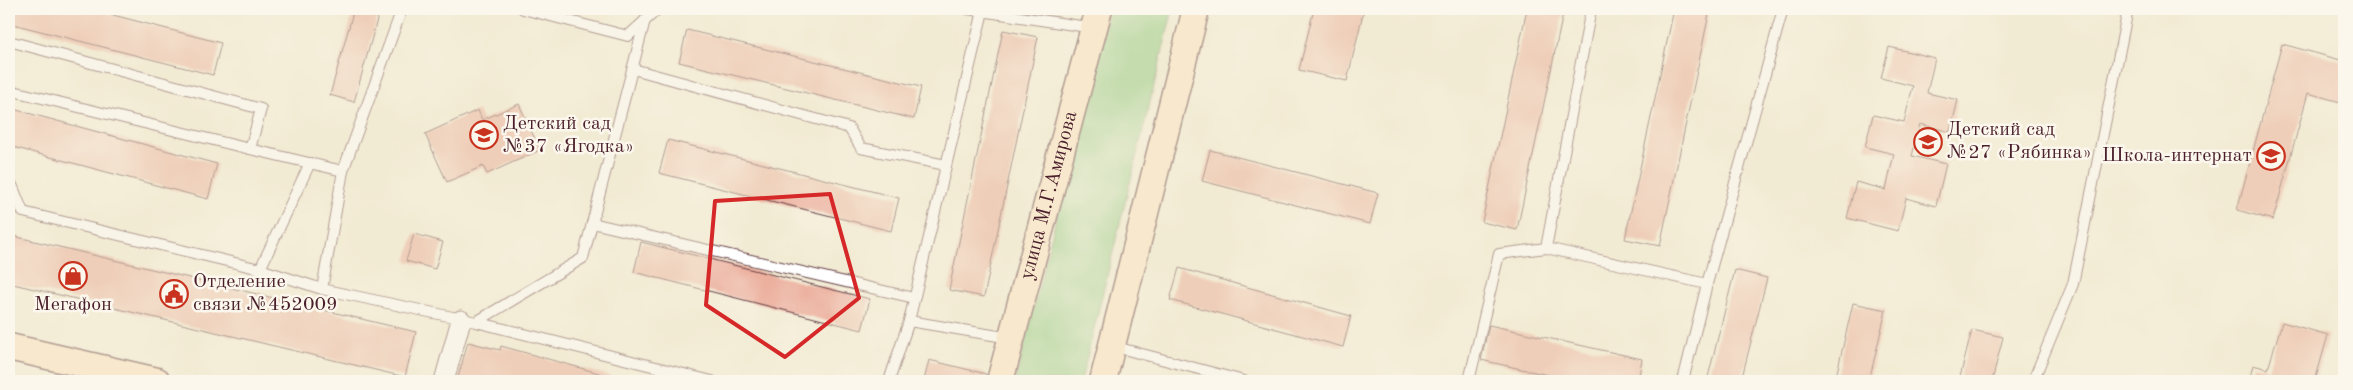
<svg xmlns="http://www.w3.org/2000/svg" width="2353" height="390" font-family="'Old Standard TT',serif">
  <rect width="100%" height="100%" fill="#fbf7ec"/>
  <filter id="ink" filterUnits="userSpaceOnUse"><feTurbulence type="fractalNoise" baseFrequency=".02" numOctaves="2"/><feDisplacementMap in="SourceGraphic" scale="10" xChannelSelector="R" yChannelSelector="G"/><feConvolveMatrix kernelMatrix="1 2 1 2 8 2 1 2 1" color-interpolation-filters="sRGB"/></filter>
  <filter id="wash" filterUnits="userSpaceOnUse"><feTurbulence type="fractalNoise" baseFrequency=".0096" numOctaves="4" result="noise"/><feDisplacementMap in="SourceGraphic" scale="20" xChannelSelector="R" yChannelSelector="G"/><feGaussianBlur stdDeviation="1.12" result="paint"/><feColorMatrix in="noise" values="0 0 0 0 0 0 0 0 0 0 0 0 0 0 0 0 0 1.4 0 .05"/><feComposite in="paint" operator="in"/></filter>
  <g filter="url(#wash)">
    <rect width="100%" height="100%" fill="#f2ebd4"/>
    <path fill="#8ccb81" stroke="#6b7556" d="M1109,9H1173L1081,381H1015Z"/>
    <g id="blocks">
      <g fill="#ebac9a">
        <path d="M9,9H90L221,43L213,75L9,23Z"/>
        <path d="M354,9H380L354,102L330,95Z"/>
        <path d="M1314,9H1364L1347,81L1299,70Z"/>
        <path d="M1527,9H1564L1517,230L1482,222Z"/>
        <path d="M1674,9H1710L1660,246L1625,239Z"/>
        <path d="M687,30L921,87L914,119L679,62Z"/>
        <path d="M1003,30L1038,37L984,297L949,290Z"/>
        <path d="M2282,44L2344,61V103L2308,93L2273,220L2237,210Z"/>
        <path d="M1889,47L1935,58L1927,93L1958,100L1950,132L1920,124L1912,156L1946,164L1936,206L1906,198L1898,231L1847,218L1856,182L1886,190L1894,154L1865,147L1873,115L1904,122L1913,86L1881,78Z"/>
        <path d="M519,104L540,150L487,174L483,166L447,182L425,134L478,110L482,120Z"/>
        <path d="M9,108L217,164L208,199L9,146Z"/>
        <path d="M668,140L899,198L891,231L659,173Z"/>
        <path d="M1210,150L1378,193L1370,224L1202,181Z"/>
        <path d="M414,234L443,242L435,269L406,261Z"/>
        <path d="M9,235L416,332L405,377L9,283Z"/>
        <path d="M641,242L870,299L862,330L634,272Z"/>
        <path d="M1179,268L1351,316L1343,347L1170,300Z"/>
        <path d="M1735,270L1767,278L1741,381H1707Z"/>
        <path d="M1853,303L1886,310L1869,381H1835Z"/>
        <path d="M2282,322L2328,335L2315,381H2249L2253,365L2268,369Z"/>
        <path d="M1489,325L1642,359L1638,381H1575L1481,360Z"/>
        <path d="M1972,330L2003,337L1992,381H1959Z"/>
        <path d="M468,342L500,350L501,346L613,377V381H457Z"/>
        <path d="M929,360L986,374L985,381H924Z"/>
      </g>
    </g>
  </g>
  <g filter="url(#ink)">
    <use href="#blocks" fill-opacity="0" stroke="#633e44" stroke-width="1"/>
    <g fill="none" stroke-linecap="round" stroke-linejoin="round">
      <defs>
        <g id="lane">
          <path d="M523,9L628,36L658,9"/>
          <path d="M967,9L1094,28"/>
          <path d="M983,11L909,321L1010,338"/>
          <path d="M9,41L261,109L250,149L9,90"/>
          <path d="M633,69L849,128L861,148L946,165"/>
          <path d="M250,149L343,171L402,9"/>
          <path d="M9,184L12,185L23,212L260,269L322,289L476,322L712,381"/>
          <path d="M592,223L914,298"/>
          <path d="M1546,248L1591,9"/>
          <path d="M260,269L310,163"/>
          <path d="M322,289L343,171"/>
          <path d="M476,322L583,258L645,20"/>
          <path d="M1112,346L1244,381"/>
          <path d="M889,381L909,321"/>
          <path d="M1469,381L1499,254L1546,248L1707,284"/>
          <path d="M1683,381L1707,284L1783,9"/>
          <path d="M2033,381L2073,284L2128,9"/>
        </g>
        <path id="street" d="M444,381L461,320"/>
        <g id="secondary">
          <path d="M9,347L157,381"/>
          <path id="s1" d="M1000,381L1099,9"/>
          <path d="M1103,381L1196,9"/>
        </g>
      </defs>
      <use href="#lane" stroke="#633e44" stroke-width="12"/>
      <use href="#street" stroke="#633e44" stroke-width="21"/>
      <use href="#secondary" stroke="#633e44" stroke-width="29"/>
      <use href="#lane" stroke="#fff" stroke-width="10"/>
      <use href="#street" stroke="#fff" stroke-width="19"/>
      <use href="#secondary" stroke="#fee5c5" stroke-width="26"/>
    </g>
  </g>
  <path d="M0 0H2353V390H0ZM830,194L859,298L785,357L706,305L715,201Z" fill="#f2ebd4" fill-opacity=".55" fill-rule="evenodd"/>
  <path fill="none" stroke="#d62828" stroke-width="4" stroke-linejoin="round" d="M830,194L859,298L785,357L706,305L715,201Z"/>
  <defs>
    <symbol id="school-ring" viewBox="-11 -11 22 22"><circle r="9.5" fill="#fbf7ec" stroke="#c8321e" stroke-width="1.5"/><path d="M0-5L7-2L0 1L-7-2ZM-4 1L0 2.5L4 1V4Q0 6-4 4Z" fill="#c8321e"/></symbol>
    <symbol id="shop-ring" viewBox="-11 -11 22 22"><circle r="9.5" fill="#fbf7ec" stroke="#c8321e" stroke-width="1.5"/><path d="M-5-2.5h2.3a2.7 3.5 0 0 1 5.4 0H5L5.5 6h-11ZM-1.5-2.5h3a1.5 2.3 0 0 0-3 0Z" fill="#c8321e"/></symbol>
    <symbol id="civic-ring" viewBox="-11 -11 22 22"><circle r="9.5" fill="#fbf7ec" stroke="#c8321e" stroke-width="1.5"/><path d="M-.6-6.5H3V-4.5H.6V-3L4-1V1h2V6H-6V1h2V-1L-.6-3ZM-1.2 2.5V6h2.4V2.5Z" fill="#c8321e"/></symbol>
  </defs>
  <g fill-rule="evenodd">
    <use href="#school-ring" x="468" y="119" width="32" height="32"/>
    <use href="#school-ring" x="1912" y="126" width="32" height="32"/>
    <use href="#school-ring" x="2255" y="140" width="32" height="32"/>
    <use href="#shop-ring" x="57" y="260" width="32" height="32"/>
    <use href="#civic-ring" x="158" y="278" width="32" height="32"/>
  </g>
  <g text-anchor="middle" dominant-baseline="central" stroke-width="5" stroke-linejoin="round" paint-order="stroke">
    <g font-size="20" fill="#4a1f2b" stroke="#fbf7ec" text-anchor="start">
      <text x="503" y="124">Детский сад<tspan x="503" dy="23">№37 «Ягодка»</tspan></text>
      <text x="1947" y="130">Детский сад<tspan x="1947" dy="23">№27 «Рябинка»</tspan></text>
      <text x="2252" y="156" text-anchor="end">Школа-интернат</text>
      <text x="193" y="282">Отделение<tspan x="193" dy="23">связи №452009</tspan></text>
      <text x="73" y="305" text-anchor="middle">Мегафон</text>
    </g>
    <g font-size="20" fill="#4a1f2b" stroke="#fbf7ec">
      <text stroke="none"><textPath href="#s1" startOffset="192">улица М.Г.Амирова</textPath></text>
    </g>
  </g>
  <rect width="2353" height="390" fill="none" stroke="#fbf7ec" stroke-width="30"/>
</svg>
